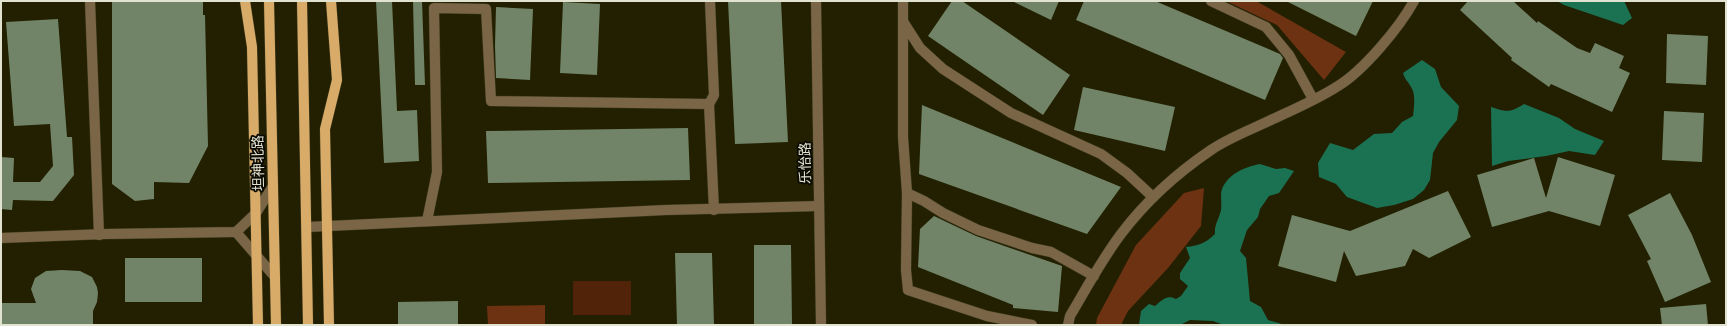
<svg xmlns="http://www.w3.org/2000/svg" width="1727" height="326" font-family="'IBM Plex Sans','Noto Sans SC',sans-serif">
  <rect width="100%" height="100%" fill="#222001"/>
  <rect fill="#51240a" x="573" y="281" width="58" height="34"/>
  <g fill="#6d3211">
    <path d="M1226,1H1256L1346,52L1324,80L1277,25Z"/>
    <path d="M1204,188L1201,226L1168,268L1128,311L1121,325H1096L1097,318L1136,245L1184,193Z"/>
    <path d="M545,305V325H488L487,306Z"/>
  </g>
  <g fill="#1b7253">
    <path d="M1557,1H1624L1632,18L1623,25L1564,5Z"/>
    <path d="M1422,60L1435,69L1441,87L1459,106L1457,120L1439,142L1433,153L1430,180L1424,190L1413,199L1394,205L1377,208L1347,197L1336,184L1319,177L1318,163L1330,143L1353,150L1374,134L1392,133L1402,122L1413,116C1414,107 1416,94 1411,87C1408,81 1405,80 1403,73Z"/>
    <path d="M1524,104L1559,118L1575,129L1604,141L1595,155L1569,151L1546,156L1508,161L1492,166L1491,107C1506,112 1510,113 1524,104Z"/>
    <path d="M1260,164L1276,169L1285,168L1294,171L1279,193L1269,196L1260,209L1258,217L1247,230L1240,251L1246,258L1250,301L1261,307L1268,320L1285,325H1224L1213,321L1190,320L1180,325H1139L1141,311L1149,304L1155,306C1162,300 1167,294 1176,299L1181,296L1188,286L1180,279V273L1190,258L1186,247C1198,246 1206,243 1215,234C1214,225 1219,219 1221,210C1222,204 1220,194 1222,189C1229,173 1245,167 1260,164Z"/>
  </g>
  <g fill="#718467">
    <path d="M112,1H203V15H205L208,146L189,183L154,182V199L135,201L112,184Z"/>
    <path d="M376,1H392L397,111L417,110L419,161L384,163Z"/>
    <path d="M413,1H422L425,85H415Z"/>
    <path d="M728,1H781L788,142L735,144Z"/>
    <path d="M952,1H962L1070,75L1043,115L928,36Z"/>
    <path d="M1012,1H1059L1051,20Z"/>
    <path d="M1084,1H1155L1280,54L1283,58L1265,100L1076,20Z"/>
    <path d="M1286,1H1373L1356,36Z"/>
    <path d="M1468,1H1513L1537,23L1538,21L1577,48L1590,53L1595,43L1624,56L1619,68L1630,73L1612,112L1551,84L1549,87L1511,60L1512,58L1460,10Z"/>
    <path d="M563,2L600,4L597,75L560,73Z"/>
    <path d="M496,7L533,9L530,80L496,78L495,46Z"/>
    <path d="M58,19L67,137H72L74,175L53,201L13,200L12,210L1,209V157L14,158L13,182H40L53,166L50,124L14,126L6,22Z"/>
    <path d="M1667,34L1708,36L1706,85L1666,83Z"/>
    <path d="M1083,87L1175,107L1165,151L1074,130Z"/>
    <path d="M922,105L1121,187L1087,234L919,174Z"/>
    <path d="M1664,111L1704,113L1702,162L1662,160Z"/>
    <path d="M688,128L690,180L488,183L486,131Z"/>
    <path d="M1558,157L1615,175L1600,226L1549,211L1492,227L1477,175L1534,158L1546,198Z"/>
    <path d="M1448,191L1471,237L1429,258L1413,249L1405,266L1356,276L1344,251L1336,282L1278,266L1292,215L1350,231Z"/>
    <path d="M1670,193L1692,235L1711,282L1665,302L1647,261L1651,259L1628,215Z"/>
    <path d="M934,216L976,236L1062,266L1058,312L1013,308V305L918,267L920,229Z"/>
    <path d="M754,245H791L792,325H754Z"/>
    <path d="M675,253H712L714,325H677Z"/>
    <rect x="125" y="258" width="77" height="44"/>
    <path d="M62,270L80,271L92,277L97,287L98,293L97,302L93,311V325H1V303H36L31,289L35,278L46,271Z"/>
    <path d="M458,301V325H398V302Z"/>
    <path d="M1706,304L1708,325H1662L1660,308Z"/>
  </g>
  <g fill="none" stroke-linecap="round" stroke-linejoin="round">
    <defs>
      <g id="minor">
        <path d="M90,1L99,235"/>
        <path d="M816,1L821,325"/>
        <path d="M903,1V137L907,193L906,270L908,290L987,316L1032,325"/>
        <path d="M1211,1L1266,27L1289,55L1313,99"/>
        <path d="M904,23L920,48L943,69L1011,113L1101,154L1127,173L1153,197"/>
        <path d="M709,104L714,95L710,1"/>
        <path d="M907,193L924,201L943,213L978,230L1032,248L1051,252L1094,276"/>
        <path d="M427,221L437,172L434,8L486,9L491,101L709,104L714,210"/>
        <path d="M307,227L666,210L819,206"/>
        <path d="M236,232L275,277"/>
        <path d="M1,238L106,234L236,232L256,213L273,186"/>
        <path d="M1068,325L1070,316C1086,289 1102,259 1121,234C1146,201 1177,173 1211,150C1230,137 1253,129 1273,119C1295,109 1318,99 1338,86C1363,71 1400,27 1414,1"/>
      </g>
      <g id="major">
        <path d="M245,1L252,47L258,325"/>
        <path d="M269,1L276,325"/>
        <path d="M302,1L308,325"/>
        <path d="M329,325L325,129L337,80L331,1"/>
      </g>
    </defs>
    <use href="#minor" stroke="#3d3b1e" stroke-width="11"/>
    <use href="#major" stroke="#3d3b1e" stroke-width="11"/>
    <use href="#minor" stroke="#7a6546" stroke-width="10"/>
    <use href="#major" stroke="#d9ab68" stroke-width="10"/>
  </g>
  <g text-anchor="middle" dominant-baseline="central" stroke-width="3.5" stroke-linejoin="round" paint-order="stroke">
    <g font-size="14" fill="#e2e2d0" stroke="#0a0901">
      <text transform="translate(258 163) rotate(-91)">坦神北路</text>
      <text transform="translate(805 163) rotate(-91)">乐怡路</text>
    </g>
  </g>
  <rect width="1727" height="326" fill="none" stroke="#e2e2d0" stroke-width="4"/>
</svg>
